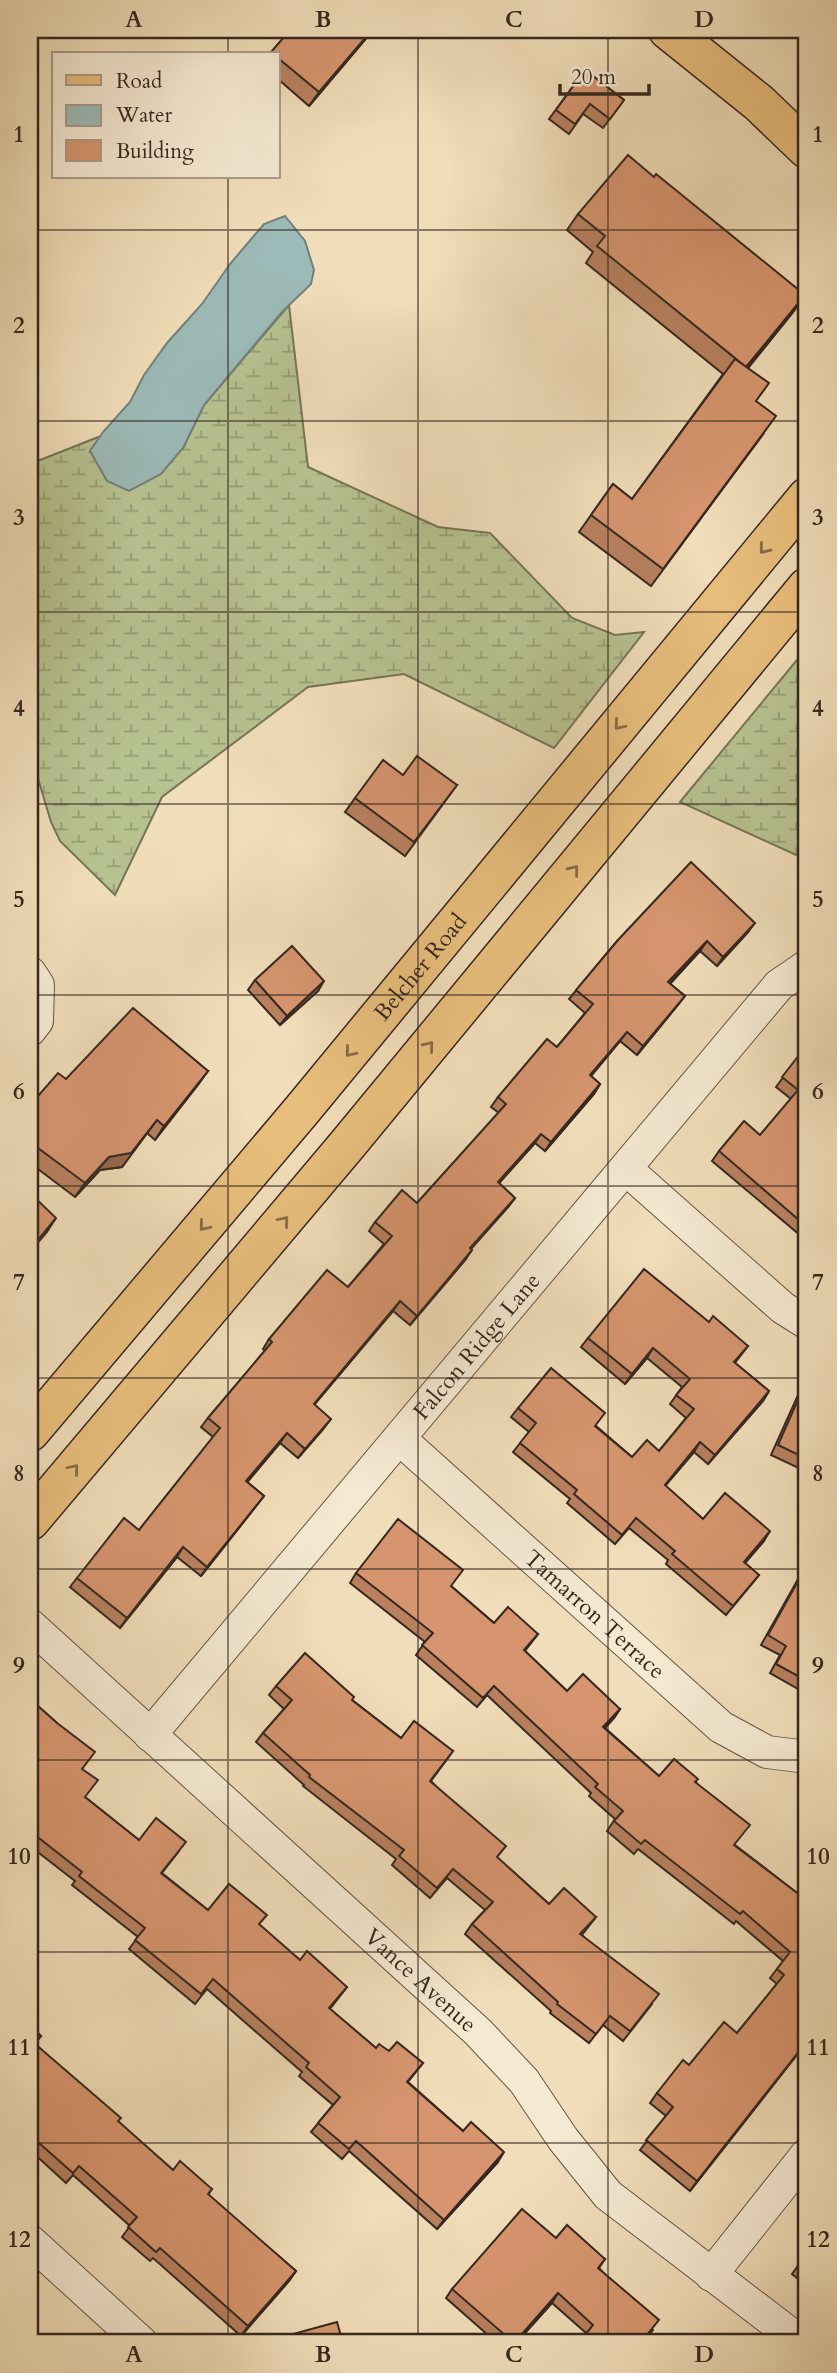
<svg xmlns="http://www.w3.org/2000/svg" width="837" height="2373" font-family="Cardo,serif">
  <defs>
    <pattern id="wetland-marsh" width="20" height="14" patternUnits="userSpaceOnUse" patternTransform="scale(1.75)"><rect width="20" height="14" fill="#b7c291"/><path d="M1 5h8M5 5V1M11 12h8M15 12V8" fill="none" stroke="#969e76"/></pattern>
  </defs>
  <rect width="100%" height="100%" fill="#f0ddb9"/>
  <filter id="stains"><feTurbulence type="fractalNoise" baseFrequency=".00286" numOctaves="4"/><feColorMatrix values="0 0 0 0 .2 0 0 0 0 .09 0 0 0 0 .02 0 0 0 .5 -.17"/></filter>
  <radialGradient id="worn" r=".72"><stop offset=".6" stop-color="#630" stop-opacity="0"/><stop offset="1" stop-color="#630" stop-opacity=".3"/></radialGradient>
  <g fill="url(#wetland-marsh)" stroke="#767558" stroke-width="2">
    <path d="M289,305L308,467L438,527L490,533L572,618L615,635L644,632L554,748L404,674L308,687L162,797L115,895L60,841L51,822L30,752V464L101,436L90,452L183,448L204,405Z"/>
    <path d="M806,649H807V860L680,802Z"/>
  </g>
  <path fill="#9cbab7" stroke="#73807b" stroke-width="2" d="M285,216L305,241L314,270L311,284L282,312L204,405L183,448L161,474L129,491L107,481L90,451L103,432L130,402L144,375L167,343L202,304L230,264L264,224Z"/>
  <g fill="none" stroke-linecap="round" stroke-linejoin="round">
    <defs>
      <g id="minor">
        <path d="M30,973L38,985L37,1021L30,1030"/>
        <path d="M626,1169L783,1308L807,1323"/>
        <path id="s1" d="M400,1439L721,1727L767,1752L807,1757"/>
        <path id="s2" d="M30,1625L478,2032L524,2081L563,2139L608,2195L802,2343"/>
        <path id="s3" d="M150,1735L779,985L807,966"/>
        <path d="M30,2241L142,2343"/>
        <path d="M711,2275L807,2154"/>
      </g>
      <g id="major">
        <path d="M668,30L759,103L807,149"/>
        <path id="s4" d="M30,1432L302,1110L807,497"/>
        <path d="M30,1521L347,1145L807,587"/>
      </g>
    </defs>
    <use href="#minor" stroke="#645546" stroke-width="34"/>
    <use href="#major" stroke="#362820" stroke-width="41"/>
    <use href="#minor" stroke="#f5e9d2" stroke-width="32"/>
    <use href="#major" stroke="#e8be7c" stroke-width="38"/>
  </g>
  <g fill="#b8805f" stroke="#362820" stroke-width="2">
    <path d="M290,30H373L309,106L278,79V54H270Z"/>
    <path d="M585,70L624,100L603,128L583,114L569,134L549,119Z"/>
    <path d="M578,214L794,311L748,368L764,433L651,586L579,532L613,484L632,499L723,374L586,263L593,252L567,230Z"/>
    <path d="M403,775L457,785L405,856L345,812L355,798Z"/>
    <path d="M748,932L717,966L700,951L670,984L685,996L637,1055L620,1041L591,1076L600,1084L594,1094L545,1151L535,1143L499,1183L515,1198L508,1207L471,1249L466,1259L410,1325L393,1311L314,1405L324,1428L298,1458L280,1443L247,1482L264,1496L201,1576L177,1557L120,1628L70,1587L77,1578L139,1530L213,1437L201,1427L208,1418L265,1351L263,1349L269,1339L348,1287L384,1244L369,1231L375,1222L417,1203L499,1113L491,1107L498,1097L557,1047L585,1013L569,999L618,940Z"/>
    <path d="M255,980L318,991L280,1025L248,990Z"/>
    <path d="M807,1045V1241L712,1161L719,1151L760,1135L791,1099L776,1087Z"/>
    <path d="M208,1071L155,1140L147,1133L122,1167L100,1170L75,1197L30,1163V1094L39,1095L66,1079Z"/>
    <path d="M709,1322L748,1346L735,1363L769,1391L763,1401L708,1464L694,1452L665,1486L703,1519L764,1541L745,1563L759,1575L726,1615L666,1564L668,1560L629,1528L615,1544L567,1503L570,1499L513,1452L529,1432L511,1417L518,1408L596,1426L632,1457L659,1451L686,1418L670,1404L682,1387L647,1358L625,1384L581,1347L588,1338Z"/>
    <path d="M804,1386L807,1387V1472L771,1455L798,1395Z"/>
    <path d="M807,1563V1694L770,1673L780,1655L761,1645Z"/>
    <path d="M356,1573L451,1586L494,1623L538,1634L525,1651L567,1691L620,1709L614,1718L605,1728L659,1776L696,1782L735,1845L805,1899L807,1897V2042L690,2191L640,2150L666,2116L650,2103L657,2093L689,2065L737,2033L777,1984L770,1978L783,1961L736,1921L734,1924L638,1849L634,1854L607,1831L615,1819L589,1796L591,1793L487,1695L477,1707L416,1655L425,1642L350,1583Z"/>
    <path d="M276,1686L352,1700L401,1738L453,1751L431,1781L498,1858L549,1904L596,1917L582,1935L652,2004L623,2041L603,2025L589,2043L550,2013L551,2011L465,1934L472,1924L485,1910L447,1878L430,1898L392,1865L396,1859L303,1786L304,1785L256,1742L263,1733L284,1709L269,1695Z"/>
    <path d="M30,1699L57,1723L83,1769L85,1797L139,1840L179,1851L162,1873L208,1910L259,1925L300,1960L347,1987L330,2009L376,2048L389,2051L423,2063L408,2082L498,2162L437,2229L349,2151L342,2159L311,2132L333,2105L299,2076L302,2072L207,1989L195,2004L129,1949L138,1937L72,1885L75,1881L30,1846Z"/>
    <path d="M30,2025L41,2036L35,2044L118,2122L173,2170L212,2189L208,2195L296,2271L289,2281L241,2336L153,2258L150,2261L122,2237L130,2226L73,2175L66,2183L30,2150Z"/>
    <path d="M556,2238L605,2259L599,2268L653,2330L647,2337L655,2343H579L586,2333L552,2303L516,2343H497L446,2298L452,2289Z"/>
    <path d="M807,2253V2286L792,2274Z"/>
    <path d="M286,2336L343,2343H281Z"/>
  </g>
  <g fill="#96684d" stroke="#362820" stroke-width="2">
    <path d="M372,30H373L369,35L309,106L319,92Z"/>
    <path d="M805,295L794,311L735,384L746,367Z"/>
    <path d="M755,923L748,932L717,966L723,957Z"/>
    <path d="M707,941L700,951L662,992L668,982Z"/>
    <path d="M324,981L318,991L280,1025L287,1016Z"/>
    <path d="M685,996L678,1005L637,1055L643,1046Z"/>
    <path d="M627,1032L620,1041L583,1085L590,1075Z"/>
    <path d="M208,1071L198,1085L155,1140L164,1126Z"/>
    <path d="M600,1084L594,1094L545,1151L551,1142Z"/>
    <path d="M157,1120L122,1167L100,1170L75,1197L85,1183L109,1157Z"/>
    <path d="M541,1134L535,1143L491,1192L498,1182Z"/>
    <path d="M515,1198L508,1207L463,1257L470,1248Z"/>
    <path d="M56,1218L47,1232L30,1252V1251Z"/>
    <path d="M472,1250L466,1259L410,1325L417,1316Z"/>
    <path d="M400,1301L393,1311L307,1413L314,1404Z"/>
    <path d="M653,1348L647,1358L625,1384L632,1374Z"/>
    <path d="M769,1391L763,1401L708,1464L715,1455Z"/>
    <path d="M331,1419L324,1428L298,1458L305,1449Z"/>
    <path d="M287,1433L280,1443L240,1491L246,1481Z"/>
    <path d="M700,1442L694,1452L658,1494L665,1485Z"/>
    <path d="M264,1496L257,1505L201,1576L207,1567Z"/>
    <path d="M770,1531L764,1541L737,1572L744,1562Z"/>
    <path d="M183,1547L177,1557L120,1628L127,1618Z"/>
    <path d="M620,1709L614,1718L597,1736L603,1727Z"/>
    <path d="M807,2041V2042L690,2191L697,2181Z"/>
    <path d="M504,2152L498,2162L437,2229L444,2220Z"/>
    <path d="M296,2271L289,2281L241,2336L248,2326Z"/>
    <path d="M558,2293L552,2303L516,2343H514Z"/>
  </g>
  <g fill="#d6956e" stroke="#362820" stroke-width="2">
    <path d="M290,30H372L319,92L278,58V54H274L271,52Z"/>
    <path d="M585,70L624,100L610,119L590,104L575,124L556,110Z"/>
    <path d="M628,155L654,177L656,174L805,295L746,367L597,246L605,236L578,214Z"/>
    <path d="M735,359L769,383L756,401L776,416L663,569L591,515L613,484L632,499Z"/>
    <path d="M417,756L457,785L414,842L355,798L383,760L403,775Z"/>
    <path d="M691,862L755,923L723,957L707,941L668,982L685,996L643,1046L627,1032L590,1075L600,1084L551,1142L541,1134L498,1182L515,1198L470,1248L472,1250L417,1316L400,1301L314,1404L331,1419L305,1449L287,1433L246,1481L264,1496L207,1567L183,1547L127,1618L77,1578L124,1518L139,1530L220,1428L208,1418L272,1342L269,1339L327,1270L348,1287L392,1236L375,1222L402,1190L417,1203L506,1104L498,1097L547,1039L557,1047L593,1004L576,990L618,940Z"/>
    <path d="M292,946L324,981L287,1016L255,980Z"/>
    <path d="M133,1008L208,1071L164,1126L157,1120L131,1153L109,1157L85,1183L30,1142V1094L32,1090L39,1095L58,1073L66,1079Z"/>
    <path d="M807,1045V1227L719,1151L744,1121L760,1135L798,1090L782,1077Z"/>
    <path d="M30,1193L56,1218L33,1246L36,1266L30,1274Z"/>
    <path d="M644,1269L709,1322L713,1316L748,1346L734,1362L769,1391L715,1455L700,1442L665,1485L703,1519L725,1493L770,1531L744,1562L759,1575L733,1606L672,1554L675,1551L636,1518L622,1535L574,1494L577,1490L520,1443L536,1423L518,1408L551,1368L605,1413L595,1426L632,1457L647,1440L659,1451L694,1409L676,1395L690,1379L653,1348L632,1374L588,1338Z"/>
    <path d="M804,1386L807,1387V1459L778,1445Z"/>
    <path d="M398,1519L463,1570L451,1586L494,1623L508,1607L538,1634L524,1650L567,1691L583,1674L620,1709L603,1727L659,1776L674,1759L698,1779L695,1782L750,1825L734,1845L805,1899L807,1897V2041L697,2181L646,2140L673,2107L657,2093L683,2060L689,2065L724,2022L737,2033L784,1975L777,1969L790,1952L743,1911L740,1914L645,1840L641,1844L614,1821L623,1811L595,1787L598,1784L494,1686L483,1698L422,1645L433,1633L356,1573Z"/>
    <path d="M807,1565V1681L776,1664L786,1646L768,1635Z"/>
    <path d="M305,1653L354,1697L352,1700L401,1738L414,1721L453,1751L430,1781L506,1846L497,1857L549,1904L564,1888L596,1917L580,1934L659,1994L630,2031L610,2016L596,2034L557,2004L558,2002L472,1924L493,1902L453,1869L437,1888L399,1856L404,1850L309,1777L310,1775L263,1733L292,1700L276,1686Z"/>
    <path d="M30,1699L57,1723L95,1752L82,1769L98,1780L85,1797L139,1840L156,1818L186,1842L161,1873L208,1910L229,1884L267,1915L259,1924L300,1960L307,1951L347,1987L329,2008L376,2048L379,2044L389,2051L397,2042L423,2063L407,2082L463,2131L471,2122L504,2152L444,2220L356,2141L349,2149L318,2123L340,2097L306,2067L309,2063L213,1979L201,1994L135,1940L145,1928L79,1876L82,1872L30,1831Z"/>
    <path d="M30,2025L41,2036L34,2043L121,2118L118,2121L173,2170L180,2161L212,2189L208,2194L296,2271L248,2326L160,2248L156,2252L128,2227L137,2217L79,2166L73,2173L30,2135Z"/>
    <path d="M522,2209L556,2238L567,2225L605,2259L598,2268L659,2320L646,2336L655,2343H593L584,2336L593,2325L558,2293L514,2343L452,2289Z"/>
    <path d="M807,2253V2272L798,2265Z"/>
    <path d="M337,2322L343,2343H288L286,2336Z"/>
  </g>
  <defs><path id="oneway-chevron" d="M-2-3.5L2.5 0L-2 3.5" fill="none" stroke-width="1.6" stroke-linecap="round" stroke-linejoin="round" transform="scale(1.75)"/></defs>
  <g stroke="#866c49">
    <use href="#oneway-chevron" transform="translate(764 549) rotate(129)"/>
    <use href="#oneway-chevron" transform="translate(619 725) rotate(130)"/>
    <use href="#oneway-chevron" transform="translate(574 870) rotate(-51)"/>
    <use href="#oneway-chevron" transform="translate(429 1046) rotate(-51)"/>
    <use href="#oneway-chevron" transform="translate(350 1052) rotate(130)"/>
    <use href="#oneway-chevron" transform="translate(284 1221) rotate(-50)"/>
    <use href="#oneway-chevron" transform="translate(204 1226) rotate(130)"/>
    <use href="#oneway-chevron" transform="translate(74 1469) rotate(-50)"/>
  </g>
  <path fill="none" stroke="#362820" stroke-width="2" stroke-opacity="0.55" d="M228,30V54M418,30V2343M608,30V2343M228,177V2343M30,230H807M30,421H807M30,612H807M30,804H807M30,995H807M30,1186H807M30,1378H807M30,1569H807M30,1760H807M30,1952H807M30,2143H807"/>
  <g text-anchor="middle" dominant-baseline="central" stroke-width="6" stroke-linejoin="round" paint-order="stroke">
    <g font-size="23" fill="#362820" stroke="#f5e9d2">
      <text stroke="none"><textPath href="#s4" startOffset="607">Belcher Road</textPath></text>
      <text stroke="none"><textPath href="#s3" startOffset="508">Falcon Ridge Lane</textPath></text>
      <text stroke="none"><textPath href="#s1" startOffset="262">Tamarron Terrace</textPath></text>
      <text stroke="none"><textPath href="#s2" startOffset="528">Vance Avenue</textPath></text>
    </g>
  </g>
  <rect width="837" height="2373" fill="none" stroke="#f0ddb9" stroke-width="77"/>
  <rect x="52" y="52" width="228" height="126" fill="#f5e9d2" stroke="#a99c8b" stroke-width="2"/>
  <rect x="66" y="75" width="35" height="10" fill="#e8be7c" stroke="#a99c8b" stroke-width="2"/>
  <text x="116" y="88" font-size="21" fill="#362820">Road</text>
  <rect x="66" y="105" width="35" height="21" fill="#9cbab7" stroke="#a99c8b" stroke-width="2"/>
  <text x="116" y="122" font-size="21" fill="#362820">Water</text>
  <rect x="66" y="140" width="35" height="21" fill="#d6956e" stroke="#a99c8b" stroke-width="2"/>
  <text x="116" y="158" font-size="21" fill="#362820">Building</text>
  <path d="M560 84v10h89v-10" fill="none" stroke="#362820" stroke-width="3.5"/>
  <text x="571" y="84" font-size="21" fill="#362820" stroke="#f5e9d2" stroke-width="5" paint-order="stroke">20 m</text>
  <rect x="38" y="38" width="760" height="2296" fill="none" stroke="#362820" stroke-width="2.5"/>
  <g font-size="23" text-anchor="middle" font-weight="bold" fill="#362820">
    <text x="134" y="27">A</text>
    <text x="323" y="27">B</text>
    <text x="514" y="27">C</text>
    <text x="704" y="27">D</text>
    <text x="19" y="142">1</text>
    <text x="818" y="142">1</text>
    <text x="19" y="333">2</text>
    <text x="818" y="333">2</text>
    <text x="19" y="525">3</text>
    <text x="818" y="525">3</text>
    <text x="19" y="716">4</text>
    <text x="818" y="716">4</text>
    <text x="19" y="907">5</text>
    <text x="818" y="907">5</text>
    <text x="19" y="1099">6</text>
    <text x="818" y="1099">6</text>
    <text x="19" y="1290">7</text>
    <text x="818" y="1290">7</text>
    <text x="19" y="1481">8</text>
    <text x="818" y="1481">8</text>
    <text x="19" y="1673">9</text>
    <text x="818" y="1673">9</text>
    <text x="19" y="1864">10</text>
    <text x="818" y="1864">10</text>
    <text x="19" y="2055">11</text>
    <text x="818" y="2055">11</text>
    <text x="19" y="2247">12</text>
    <text x="818" y="2247">12</text>
    <text x="134" y="2362">A</text>
    <text x="323" y="2362">B</text>
    <text x="514" y="2362">C</text>
    <text x="704" y="2362">D</text>
  </g>
  <rect width="100%" height="100%" filter="url(#stains)"/>
  <rect width="100%" height="100%" fill="url(#worn)"/>
</svg>
